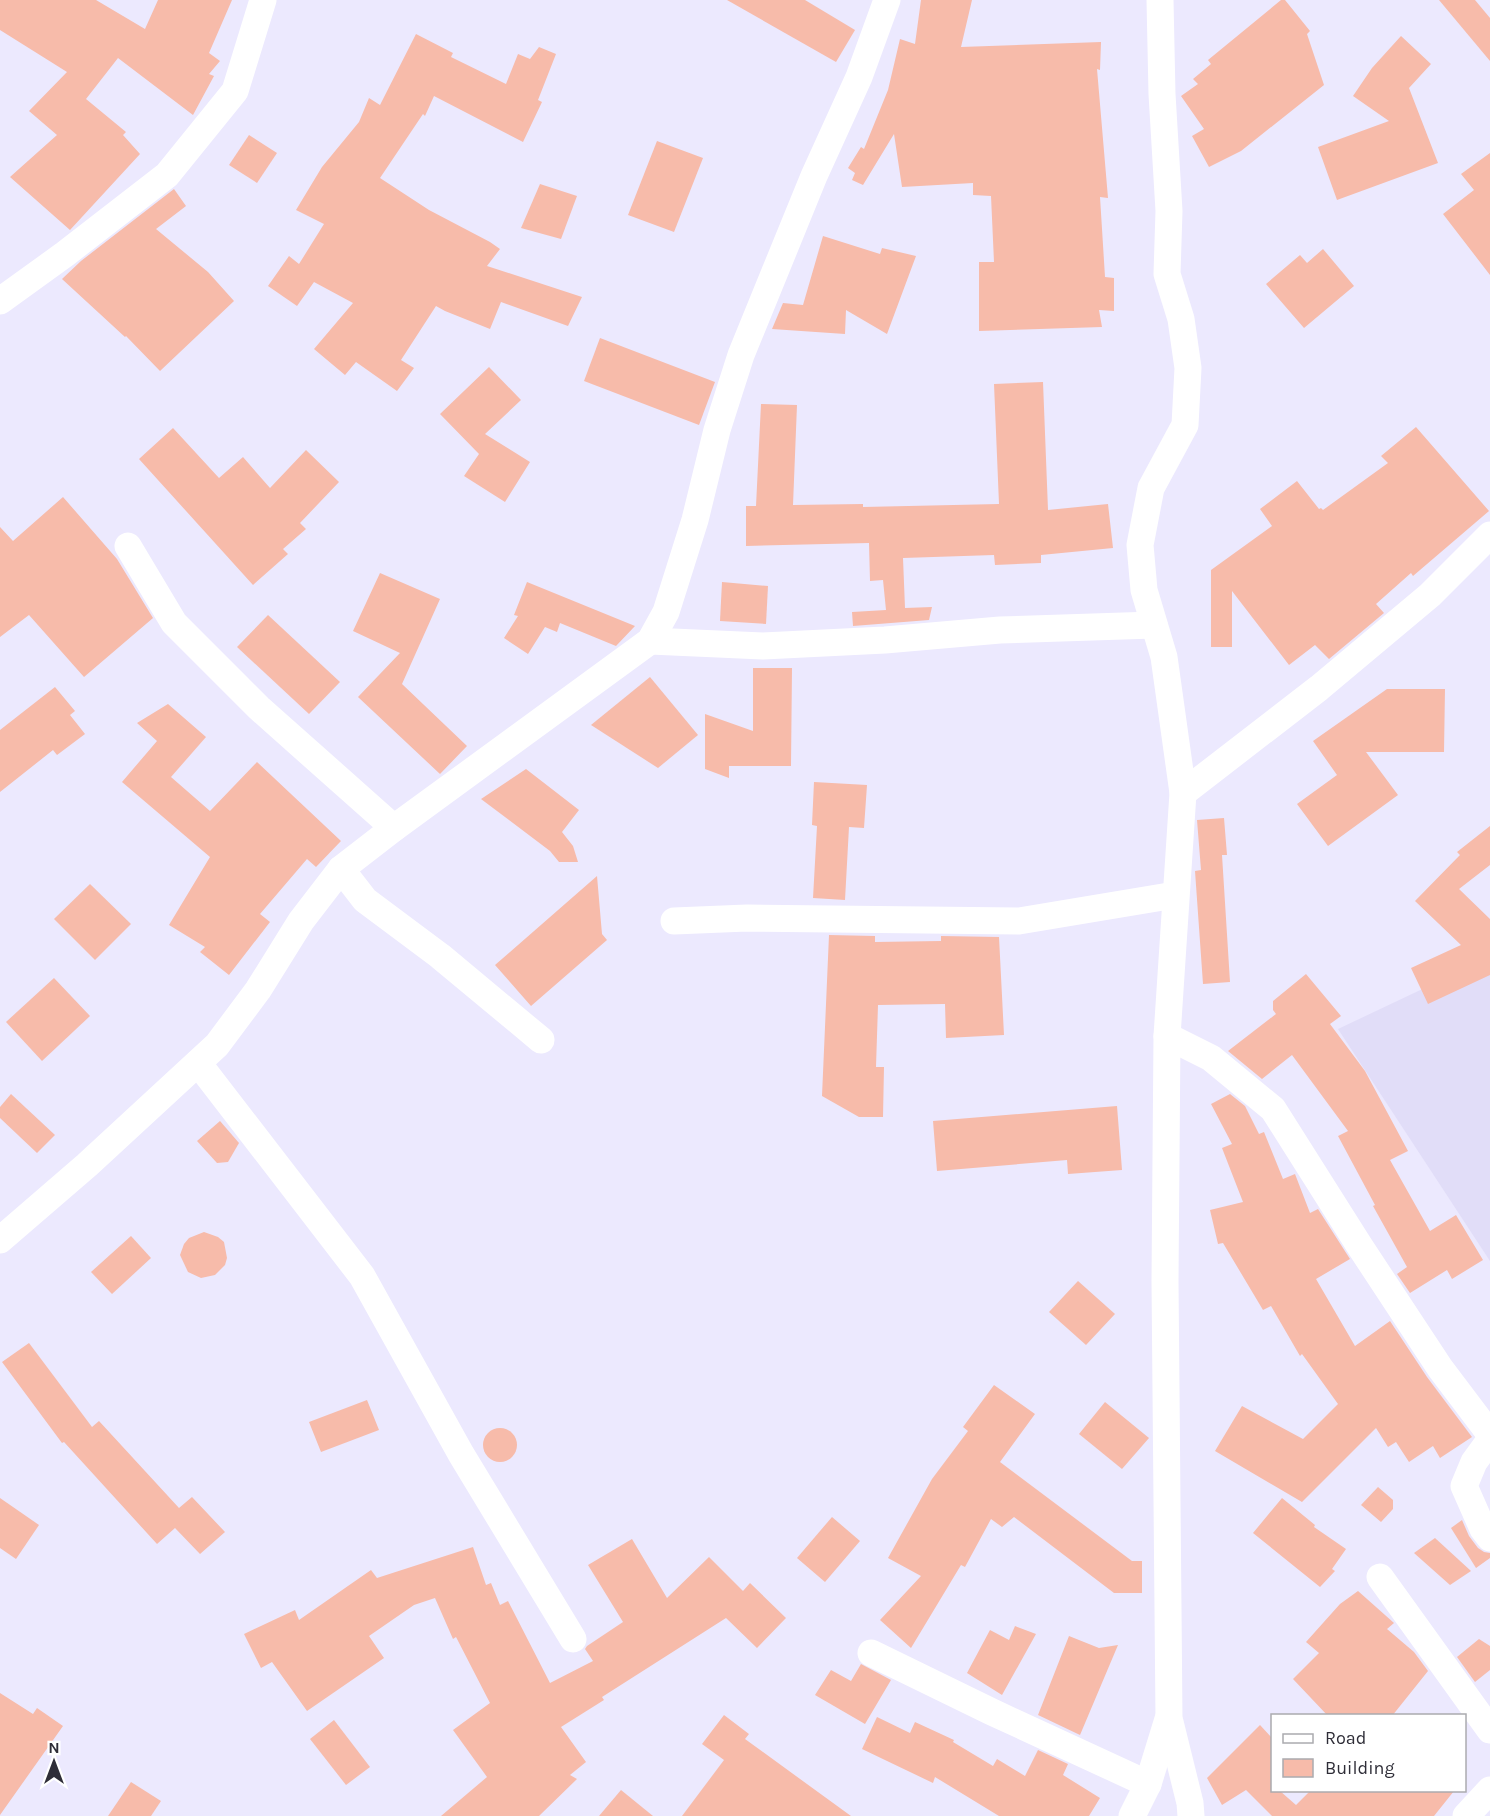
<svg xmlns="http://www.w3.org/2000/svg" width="1490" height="1816" font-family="Karla,sans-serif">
  <rect width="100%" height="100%" fill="#ece9fe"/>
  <path fill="#e1ddf8" d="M1490,957V1261L1338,1029Z"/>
  <g fill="#f7bbaa">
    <path d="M0,0H96L145,29L158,0H232L209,53L220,61L209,74L214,76L193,115L118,58L86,99L126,132L123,135L140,154L70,230L10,177L57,135L29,111L67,72L0,30Z"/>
    <path d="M727,0H805L855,30L836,62Z"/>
    <path d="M921,0H972L961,47L1101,42L1100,70L1097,69L1108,198L1100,197L1105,277L1114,278V311L1099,310L1102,327L979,331V262H994L991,196L973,195V183L902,187L894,134L863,185L852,180L855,173L848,168L861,147L864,149L888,90L900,39L915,44Z"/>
    <path d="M1281,0H1285L1310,31L1307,34L1324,85L1241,151L1209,167L1192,136L1204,129L1181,96L1198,84L1193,79L1211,64L1208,60Z"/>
    <path d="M1439,0H1475L1490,18V61Z"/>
    <path d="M416,34L453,53L451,57L506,84L518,54L530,59L539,47L556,54L538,100L542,102L523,142L434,96L425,116L423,114L380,178L429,210L490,242L500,249L487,266L582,297L568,326L501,302L490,329L445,311L436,306L401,360L414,368L397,391L356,362L345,375L314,349L353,303L314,282L297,306L268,286L289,256L299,264L324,224L296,210L322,167L359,122L369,98L380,105Z"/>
    <path d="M1401,36L1431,64L1409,88L1438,163L1337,200L1318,147L1389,121L1353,96L1372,68Z"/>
    <path d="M249,135L277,153L257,183L229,165Z"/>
    <path d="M657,141L703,158L674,232L628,215Z"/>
    <path d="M1490,153V275L1443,214L1474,190L1461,174Z"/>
    <path d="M540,184L577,196L561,239L521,228Z"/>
    <path d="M174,189L186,206L156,229L208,272L234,301L160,371L126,336L125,337L62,279L81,261Z"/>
    <path d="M823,236L880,254L882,248L916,256L887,334L846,310L845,334L772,329L783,303L803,305Z"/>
    <path d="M1323,249L1354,286L1304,328L1266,284L1300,255L1307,263Z"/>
    <path d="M600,338L715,382L699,425L584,381Z"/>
    <path d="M489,367L521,400L485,434L530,462L505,502L464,476L479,454L440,414Z"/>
    <path d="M1043,382L1048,510L1108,504L1113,548L1041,555V563L995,565L994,555L903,558L905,608L932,607L929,620L853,626L852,612L886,610L883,580L870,581L869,543L746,546V506H756L761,404L797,405L793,505L863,504V507L999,504L994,384Z"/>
    <path d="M1416,427L1489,511L1413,576L1411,573L1376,604L1384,613L1329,659L1315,645L1289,665L1232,591V647H1211V570L1272,526L1260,509L1297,481L1319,509L1321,508L1323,510L1388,463L1381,456Z"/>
    <path d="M173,428L219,478L243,457L270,488L306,450L339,482L300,523L306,529L283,549L288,554L253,585L139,459Z"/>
    <path d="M63,497L117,559L153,618L84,677L29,615L0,637V527L13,541Z"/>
    <path d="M380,573L440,599L402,684L467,746L440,774L358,697L400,653L353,631Z"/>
    <path d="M527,582L635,626L616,646L560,623L557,632L545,627L528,654L504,638L518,616L514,615Z"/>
    <path d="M722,582L768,586L766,624L720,621Z"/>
    <path d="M268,615L340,682L309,714L237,647Z"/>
    <path d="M753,668H792L791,766H729V778L705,769V714L753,731Z"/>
    <path d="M650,677L698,735L658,768L591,725Z"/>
    <path d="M55,687L75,711L70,715L85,734L57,755L53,750L0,792V730Z"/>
    <path d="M1387,689H1445L1444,752H1366L1398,795L1328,846L1297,804L1337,775L1313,741Z"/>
    <path d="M168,704L206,737L171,777L210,811L257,762L341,841L316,867L307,859L260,914L270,922L229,975L200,952L205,947L169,925L210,857L122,782L157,741L137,723Z"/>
    <path d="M526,769L579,810L562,832L573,846L578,862H559L550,851L481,799Z"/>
    <path d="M814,782L867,785L864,828L849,827L845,900L813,898L817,826L812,825Z"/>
    <path d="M1224,818L1227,855H1222L1230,982L1203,984L1195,871L1201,870L1197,820Z"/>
    <path d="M1490,826V865L1459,889L1490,919V975L1428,1004L1411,968L1461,945L1415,901L1460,855L1457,852Z"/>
    <path d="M597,876L602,934L607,940L531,1006L495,965Z"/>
    <path d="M90,884L131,924L95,960L54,919Z"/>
    <path d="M829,935L875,936V942L941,941V936L999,937L1004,1035L946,1038L945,1004L878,1005L876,1067H884L883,1117H859L822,1096Z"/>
    <path d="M1306,974L1341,1016L1330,1024L1365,1071L1408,1151L1390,1160L1430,1231L1456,1215L1483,1260L1452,1279L1447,1270L1410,1293L1397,1274L1407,1267L1373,1206L1375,1205L1338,1136L1348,1131L1292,1055L1262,1079L1228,1051L1276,1014L1273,1010V1001Z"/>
    <path d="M54,978L90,1016L42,1061L6,1022Z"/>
    <path d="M11,1094L55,1135L37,1153L0,1118V1107Z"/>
    <path d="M1230,1094L1245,1106L1259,1134L1264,1132L1283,1179L1295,1174L1310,1213L1318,1209L1350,1259L1316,1279L1355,1346L1390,1321L1427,1377L1472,1437L1440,1458L1433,1446L1409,1462L1396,1442L1388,1447L1376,1428L1302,1502L1215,1451L1242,1406L1303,1439L1338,1404L1302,1354L1300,1356L1271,1306L1263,1310L1223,1243L1218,1244L1210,1210L1243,1202L1222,1148L1232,1144L1211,1104Z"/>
    <path d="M1117,1106L1122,1170L1068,1174L1067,1160L937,1171L933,1121Z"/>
    <path d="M220,1121L239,1143L228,1162L217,1163L197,1141Z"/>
    <path d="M204,1232L218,1237L224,1242L227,1258L225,1265L215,1275L201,1278L188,1272L180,1255L184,1244L189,1238Z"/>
    <path d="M131,1236L151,1258L112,1294L91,1272Z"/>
    <path d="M1078,1281L1115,1314L1086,1345L1049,1312Z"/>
    <path d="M29,1343L92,1427L99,1421L179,1508L192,1497L225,1532L200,1554L175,1528L157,1544L64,1442L62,1443L2,1362Z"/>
    <path d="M994,1385L1035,1414L1000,1462L1132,1561H1142V1593H1114L1014,1517L1002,1527L991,1519L965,1567L961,1565L911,1648L880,1620L921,1576L888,1558L932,1479L968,1431L963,1427Z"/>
    <path d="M367,1400L379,1430L321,1452L309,1422Z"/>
    <path d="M1105,1402L1149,1438L1122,1469L1079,1434Z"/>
    <circle cx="500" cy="1445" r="17"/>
    <path d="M1378,1487L1393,1500V1509L1381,1522L1361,1505Z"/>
    <path d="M0,1498L39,1525L16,1559L0,1548Z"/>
    <path d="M1282,1498L1315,1525L1314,1527L1346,1549L1332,1569L1335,1571L1320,1587L1253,1533Z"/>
    <path d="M832,1517L860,1541L825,1582L797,1558Z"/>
    <path d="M1462,1520L1469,1536L1478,1548L1484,1552L1490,1553V1558L1476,1568L1451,1528Z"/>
    <path d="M1435,1538L1471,1571L1450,1585L1414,1553Z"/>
    <path d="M632,1539L667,1598L709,1557L743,1591L750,1583L786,1618L757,1648L726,1618L602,1697L604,1700L561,1727L586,1762L570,1775L577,1779L539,1816H441L487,1777L453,1730L490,1703L456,1637L453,1639L435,1598L414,1605L369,1636L384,1658L307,1711L272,1662L261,1668L244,1634L295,1610L299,1620L371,1570L377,1578L473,1547L486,1585L491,1583L500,1605L508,1601L550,1683L593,1661L585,1649L587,1646L623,1622L588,1565Z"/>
    <path d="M1358,1591L1394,1623L1387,1629L1414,1652L1428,1671L1392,1716H1328L1293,1679L1319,1653L1306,1642L1340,1604Z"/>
    <path d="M1015,1626L1036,1634L1002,1695L967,1673L990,1630L1009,1640Z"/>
    <path d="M1069,1636L1099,1648L1118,1645L1080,1735L1038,1715Z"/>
    <path d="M1479,1639L1490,1646V1670L1475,1682L1457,1657Z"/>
    <path d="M861,1664L891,1680L865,1724L815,1695L831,1670L851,1681Z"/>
    <path d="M0,1693L33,1714L37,1708L63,1726L0,1815Z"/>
    <path d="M724,1715L749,1734L745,1739L851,1816H682L724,1760L702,1744Z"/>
    <path d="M877,1717L910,1733L915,1722L954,1740L953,1742L993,1766L997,1759L1025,1776L1038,1750L1068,1764L1063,1775L1100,1798L1089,1816H999L935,1777L933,1783L862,1749Z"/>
    <path d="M334,1720L370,1767L346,1785L310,1739Z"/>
    <path d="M1260,1725L1272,1738V1791H1280L1296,1805L1310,1791H1454L1434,1816H1272L1246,1790L1222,1805L1207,1778Z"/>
    <path d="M131,1782L161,1801L151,1816H108Z"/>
    <path d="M621,1790L653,1816H599Z"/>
  </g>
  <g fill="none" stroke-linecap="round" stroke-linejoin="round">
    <g stroke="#fff" stroke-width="27">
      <path d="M1160,0L1162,94L1169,211L1167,274L1181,319L1188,368L1185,425L1151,488L1140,545L1144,590L1164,657L1183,793L1167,1036L1165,1281L1169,1718L1190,1803L1191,1816"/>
      <path d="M0,301L65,254L167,175L235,91L263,0"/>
      <path d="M128,546L174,623L259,708L394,828"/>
      <path d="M650,641L763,646L885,640L1000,630L1154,625"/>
      <path d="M1183,793L1319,688L1430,595L1490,535"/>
      <path d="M341,869L365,900L440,956L541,1040"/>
      <path d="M674,921L747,918L1019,921L1175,895"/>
      <path d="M1167,1036L1211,1058L1273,1109L1359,1245L1440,1368L1490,1434"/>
      <path d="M198,1063L362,1276L461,1454L573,1639"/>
      <path d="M0,1240L87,1165L217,1045L258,990L301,921L341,869L394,828L650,641L666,612L695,520L717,430L741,355L814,176L859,77L887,0"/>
      <path d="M1490,1440L1474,1462L1464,1486L1483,1529L1490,1538"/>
      <path d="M1380,1577L1490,1730"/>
      <path d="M871,1653L992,1712L1148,1784"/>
      <path d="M1132,1816L1148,1784L1168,1719"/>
      <path d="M1466,1816L1490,1790"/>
    </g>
  </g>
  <rect x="1271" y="1714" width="195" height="78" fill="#ffffff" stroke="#ababaf" stroke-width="1.5"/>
  <rect x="1283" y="1734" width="30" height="9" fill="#ffffff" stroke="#ababaf" stroke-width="1.5"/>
  <text x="1325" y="1744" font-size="18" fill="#2e2d37">Road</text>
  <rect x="1283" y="1759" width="30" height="18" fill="#f7bbaa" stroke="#ababaf" stroke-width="1.5"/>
  <text x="1325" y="1774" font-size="18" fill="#2e2d37">Building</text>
  <g transform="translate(54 1762)" stroke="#ffffff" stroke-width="4.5" paint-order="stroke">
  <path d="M0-4.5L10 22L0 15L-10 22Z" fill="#2e2d37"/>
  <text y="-9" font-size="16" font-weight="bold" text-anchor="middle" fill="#2e2d37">N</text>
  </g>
</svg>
